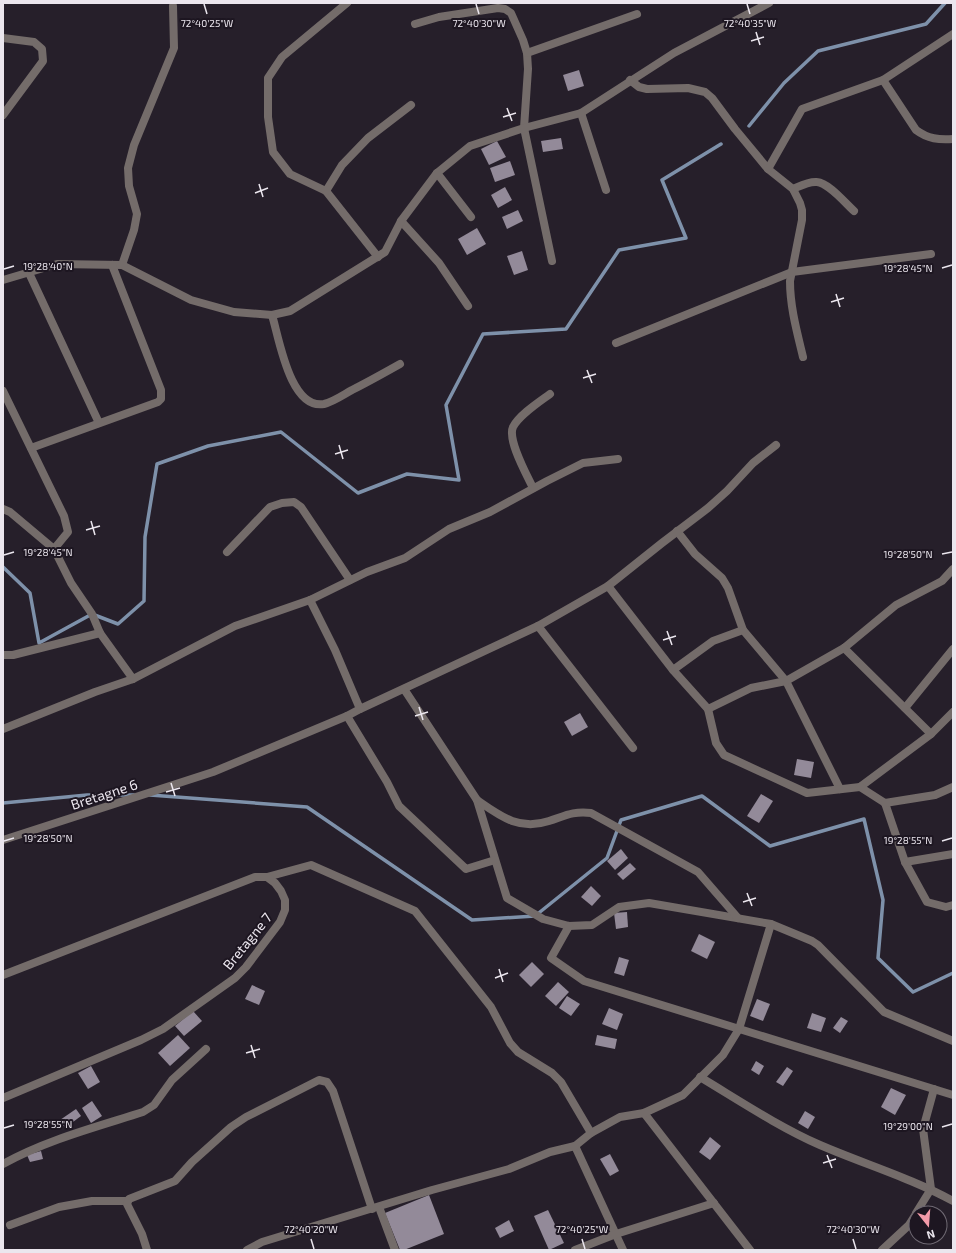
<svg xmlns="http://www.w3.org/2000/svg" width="956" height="1253" font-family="'Exo 2',sans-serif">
  <rect width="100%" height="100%" fill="#261f2a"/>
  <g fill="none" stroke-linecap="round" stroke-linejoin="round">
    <g stroke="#7e91aa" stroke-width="3.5">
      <path d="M749,126L784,83L818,51L926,24L945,3"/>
      <path d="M3,567L30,593L39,643L92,614L118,624L144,601L145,537L157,464L208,446L281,432L358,493L407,474L459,480L446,405L483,334L566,329L619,250L686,238L662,180L721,144"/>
      <path d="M150,795L307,807L472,920L535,916L607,858L621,820L702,796L770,846L864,819L883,900L878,958L913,992L953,973"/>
      <path d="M3,803L87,795H134"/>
    </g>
  </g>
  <g fill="#938a99">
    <path d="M579,70L584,86L568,91L563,75Z"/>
    <path d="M561,138L563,149L543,152L541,141Z"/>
    <path d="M497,141L506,157L489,165L481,149Z"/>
    <path d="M510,161L515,175L495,182L490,168Z"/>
    <path d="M505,187L512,200L498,208L491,195Z"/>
    <path d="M518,210L523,221L507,229L502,217Z"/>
    <path d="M477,228L486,244L467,255L458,239Z"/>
    <path d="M522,251L528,270L514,275L507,256Z"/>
    <path d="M580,713L588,727L572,736L564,722Z"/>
    <path d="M797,759L814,762L811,778L794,775Z"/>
    <path d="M761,794L773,801L759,823L747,816Z"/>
    <path d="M621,849L628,858L615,870L607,861Z"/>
    <path d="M630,863L636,869L623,880L617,874Z"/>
    <path d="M591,886L601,896L592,906L581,897Z"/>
    <path d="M627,912L628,927L616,929L614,913Z"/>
    <path d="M699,934L715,942L707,959L691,951Z"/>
    <path d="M619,957L629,960L624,976L614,973Z"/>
    <path d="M532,962L544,974L531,987L519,975Z"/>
    <path d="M558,982L569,992L556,1006L545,996Z"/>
    <path d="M252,985L265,991L259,1005L245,999Z"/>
    <path d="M567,996L580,1004L571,1016L559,1008Z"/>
    <path d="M757,999L770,1004L763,1021L750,1016Z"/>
    <path d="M609,1008L623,1014L617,1030L602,1024Z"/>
    <path d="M193,1011L202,1021L184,1036L175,1026Z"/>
    <path d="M812,1013L826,1018L821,1032L807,1028Z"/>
    <path d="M841,1017L848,1021L840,1033L833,1028Z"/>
    <path d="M178,1035L190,1048L170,1066L158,1053Z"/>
    <path d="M597,1035L617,1039L615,1049L595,1045Z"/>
    <path d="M756,1061L764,1066L759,1075L751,1070Z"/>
    <path d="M91,1066L100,1082L88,1089L78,1073Z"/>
    <path d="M787,1067L793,1071L783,1086L776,1082Z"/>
    <path d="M891,1088L906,1095L895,1115L881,1107Z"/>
    <path d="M92,1101L102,1116L91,1123L82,1108Z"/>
    <path d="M76,1109L81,1116L65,1128L60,1120Z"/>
    <path d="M805,1111L815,1117L808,1129L798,1123Z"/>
    <path d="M710,1137L721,1146L710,1160L699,1152Z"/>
    <path d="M41,1151L43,1159L30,1162L27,1155Z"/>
    <path d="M610,1154L619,1171L610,1176L600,1159Z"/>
    <path d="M429,1195L444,1234L404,1250H400L385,1213Z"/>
    <path d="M548,1210L564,1243L549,1250L534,1216Z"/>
    <path d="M509,1220L514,1231L500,1238L495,1228Z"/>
  </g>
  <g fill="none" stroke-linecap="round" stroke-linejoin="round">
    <g stroke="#746c6a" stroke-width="8">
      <path d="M347,3L282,57L268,78V117L273,152L290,174L326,191L378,257"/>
      <path d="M415,24L439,17L498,8L505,9L511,13L523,40L527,53L528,69L524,128L552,261"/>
      <path d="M3,38L34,42L42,49L43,61L3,115"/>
      <path d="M527,53L637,14"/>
      <path d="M630,80L639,87L647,89L688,88L705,92L712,98L735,129L768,169L793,189L800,203L802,210V220L790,281C790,307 797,332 803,357"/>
      <path d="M883,80L916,130C928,139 939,140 953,139"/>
      <path d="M581,113L606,190"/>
      <path d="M768,169L802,109L883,80L953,34"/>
      <path d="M437,173L471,217"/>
      <path d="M793,189C800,186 809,181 817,182C829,183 845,203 854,211"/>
      <path d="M326,191L342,165L368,138L411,105"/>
      <path d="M401,221L439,263L468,306"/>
      <path d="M122,265L134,230L137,214L129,186L128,168L134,145L174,48L173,6"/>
      <path d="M29,273L99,423"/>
      <path d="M3,280L57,264L122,265L191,300L234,312L272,315L290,311L385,252L401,221L437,173L470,146L524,128L581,113L674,53L769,3"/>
      <path d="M272,315C279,338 290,410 324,404C333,402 343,395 352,390C368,382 384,373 400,364"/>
      <path d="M616,343L792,272L931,254"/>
      <path d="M3,391L64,516L68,532L54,549"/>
      <path d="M31,448L158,402L161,399V390L112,265"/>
      <path d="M533,488C527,475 507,440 513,427C519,415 539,402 550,394"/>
      <path d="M3,509L10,512L54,549L71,583L92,614L100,633L133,679"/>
      <path d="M677,531L695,554L722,578L728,588L743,630L786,681L840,789"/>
      <path d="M227,552L270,507L282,503L294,502L301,507L350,580"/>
      <path d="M608,586L662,543L708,508L727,491L753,463L776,445"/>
      <path d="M310,600L335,650L360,709L538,626L608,586L673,670L708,709L751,688L786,681L844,648L896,605L942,581L953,569"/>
      <path d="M538,626L633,748"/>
      <path d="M844,648L931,734"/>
      <path d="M3,655H13L100,633"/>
      <path d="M673,670L713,641L743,630"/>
      <path d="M404,689L477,800L507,898L543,919L569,926L592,925L619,907L649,903L771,924L812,941L818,945L884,1012L953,1041"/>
      <path d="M905,708L953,649"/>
      <path d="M708,709L716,743L724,755L807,793L860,787L931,734L953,712"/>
      <path d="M347,716L387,782L399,806L466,869L495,860"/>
      <path d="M3,729L95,692L133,679L235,626L310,600L367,572L405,558L449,529L490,512L547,481L583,463L618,459"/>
      <path d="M860,787L885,803L905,862L927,902L946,907L953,905"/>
      <path d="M477,800C500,816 519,831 549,821C565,816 572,811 591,813L698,872L738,918"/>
      <path d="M885,803L935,795L953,787"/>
      <path d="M3,840L213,772L347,716L360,709"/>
      <path d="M905,862L953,854"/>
      <path d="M267,877L311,865L415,911L491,1007L510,1043L518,1052L552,1073L561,1082L591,1133"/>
      <path d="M569,926L551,958L584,981L953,1095"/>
      <path d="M3,975L255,877H267L275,883L281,891L285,900V910L280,922L246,967L235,978L163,1029L141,1040L3,1098"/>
      <path d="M700,1077C740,1101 779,1127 820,1145C864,1164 911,1178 953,1201"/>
      <path d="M644,1113L750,1250"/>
      <path d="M575,1146L623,1250"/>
      <path d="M3,1164C46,1140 96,1127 143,1112L154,1105L172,1080L206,1049"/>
      <path d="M379,1207L395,1250"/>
      <path d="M916,1213L931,1189L923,1129L934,1089"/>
      <path d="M10,1225L59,1207L92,1201H127"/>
      <path d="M147,1250L142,1234L127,1204L129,1199L175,1181L192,1162L231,1127L246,1117L319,1080L327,1082L333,1091L372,1209"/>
      <path d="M247,1250L262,1242L432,1190L509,1169L550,1152L575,1146L591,1133L620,1117L644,1113L683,1095L723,1055L739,1029L771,924"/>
      <path d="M575,1250L616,1234L714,1203"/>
      <path d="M882,1250L909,1225L916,1214"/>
    </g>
  </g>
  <path fill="none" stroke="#ebe6ee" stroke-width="1.5" d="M204,4L207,14M476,4L479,14M747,4L750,14M756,32L760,45M751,41L764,37M507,108L512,121M503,117L516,113M259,184L263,197M255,193L268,188M942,268L952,265M4,269L14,266M836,294L840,307M831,302L844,298M587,370L592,383M583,378L596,374M339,445L343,459M335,454L348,450M91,521L95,535M86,530L100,526M942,554L952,552M4,555L14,552M667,631L672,645M663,640L676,636M419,707L423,720M415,716L428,712M171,783L175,796M166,792L180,788M4,841L14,838M942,841L952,838M747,893L752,906M743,902L756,898M499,969L503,982M495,978L508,973M251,1045L255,1058M246,1053L260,1049M942,1127L952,1124M4,1128L14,1125M827,1155L832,1168M823,1163L836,1159M311,1239L314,1249M582,1239L585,1249M853,1239L856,1249"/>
  <g text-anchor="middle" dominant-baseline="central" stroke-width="4" stroke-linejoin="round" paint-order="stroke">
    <g font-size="14" fill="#ebe6ee" stroke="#1d1621">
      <text transform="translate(104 794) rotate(-18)">Bretagne 6</text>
      <text transform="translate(247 941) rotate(-51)">Bretagne 7</text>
    </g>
  </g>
  <g font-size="10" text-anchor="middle" fill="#ebe6ee" stroke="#1d1621" stroke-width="4" stroke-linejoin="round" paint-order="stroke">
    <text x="207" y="27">72°40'25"W</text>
    <text x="479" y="27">72°40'30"W</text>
    <text x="750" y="27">72°40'35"W</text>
    <text x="48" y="270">19°28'40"N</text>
    <text x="908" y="272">19°28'45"N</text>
    <text x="48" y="556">19°28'45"N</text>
    <text x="908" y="558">19°28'50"N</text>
    <text x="48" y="842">19°28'50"N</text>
    <text x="908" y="844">19°28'55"N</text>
    <text x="48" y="1128">19°28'55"N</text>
    <text x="908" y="1130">19°29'00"N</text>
    <text x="311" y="1233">72°40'20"W</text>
    <text x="582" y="1233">72°40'25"W</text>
    <text x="853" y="1233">72°40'30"W</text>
  </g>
  <rect width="956" height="1253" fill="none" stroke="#ebe6ee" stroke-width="8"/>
  <g transform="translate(928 1225) rotate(163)"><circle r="19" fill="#1d1621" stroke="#6f6973"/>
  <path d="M0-3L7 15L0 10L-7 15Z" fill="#f39aa9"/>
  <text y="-6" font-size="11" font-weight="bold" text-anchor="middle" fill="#ebe6ee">N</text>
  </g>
</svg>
